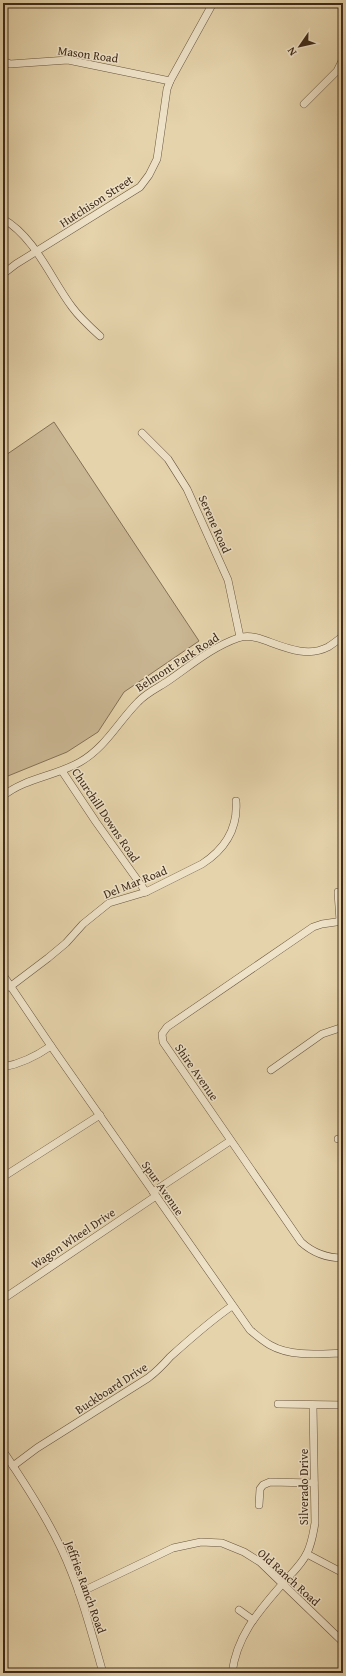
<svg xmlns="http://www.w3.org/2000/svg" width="346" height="1676" font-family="'Gentium Book Plus',serif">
  <rect width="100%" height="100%" fill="#e5d3ab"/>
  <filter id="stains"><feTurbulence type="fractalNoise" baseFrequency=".005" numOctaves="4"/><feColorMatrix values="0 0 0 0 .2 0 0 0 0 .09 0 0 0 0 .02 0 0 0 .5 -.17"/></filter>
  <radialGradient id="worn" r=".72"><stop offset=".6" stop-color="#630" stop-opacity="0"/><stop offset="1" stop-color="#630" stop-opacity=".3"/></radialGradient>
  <path fill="#c9b692" stroke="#847056" d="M54,422L199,641L124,692L98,732L67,752L3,778V457Z"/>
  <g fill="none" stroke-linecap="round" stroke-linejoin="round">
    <defs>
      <g id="minor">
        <path d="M3,61L10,64L68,60L170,81"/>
        <path d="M304,104L337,71L343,59"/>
        <path d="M3,219C35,237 51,279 72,307C80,318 90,327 100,336"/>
        <path d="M3,274L16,264L140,187L149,175L157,159L167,89L170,81L213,3"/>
        <path d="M142,433L168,459L187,489L228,580L240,637"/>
        <path d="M62,771L96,822L146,892"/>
        <path d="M3,796C25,778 56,776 80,762C106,747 118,722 138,702C146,693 159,687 168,681C190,666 212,647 238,638C246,635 256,637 264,640C284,647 307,658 328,647C333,644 338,640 343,636"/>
        <path d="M338,892L340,921"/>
        <path d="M343,921L322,924L313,927L167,1027L162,1034L163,1042L301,1242C313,1253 327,1258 343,1258"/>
        <path d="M3,975L51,1046L250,1330C256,1335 263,1341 270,1345C291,1357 319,1354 343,1353"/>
        <path d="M3,989L11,986L48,958L66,943L83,924L109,903L146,892L202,864C225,849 238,828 236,801"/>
        <path d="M3,1067C21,1064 35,1057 51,1046"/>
        <path d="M271,1070L322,1034L343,1027"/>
        <path d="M338,1139H343"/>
        <path d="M3,1177L100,1115"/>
        <path d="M153,1192L230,1141"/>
        <path d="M3,1299L156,1196"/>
        <path d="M278,1404L343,1405"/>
        <path d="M3,1451C24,1482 45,1514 61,1548C80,1588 91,1631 103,1673"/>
        <path d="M13,1466L37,1448L148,1378C156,1372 163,1365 170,1357C190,1339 210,1321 232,1306"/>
        <path d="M259,1505L260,1489L263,1485L270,1482L314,1483"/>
        <path d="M307,1554L343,1573"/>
        <path d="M79,1593L173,1548L201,1542L222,1543L244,1552L260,1562L343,1642"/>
        <path d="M239,1610L253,1620"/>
        <path d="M232,1673C237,1634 260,1610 284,1582C292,1573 302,1564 307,1553C312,1543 313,1534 315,1523L313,1405"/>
      </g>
    </defs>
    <use href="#minor" stroke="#68553e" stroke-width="8"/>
    <use href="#minor" stroke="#eee2c8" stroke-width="7"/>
  </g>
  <g text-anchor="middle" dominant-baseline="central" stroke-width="3" stroke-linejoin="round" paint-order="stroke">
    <g font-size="12" fill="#3f2b1a" stroke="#eee2c8">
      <text transform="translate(88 54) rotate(8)">Mason Road</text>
      <text transform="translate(96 201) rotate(-33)">Hutchison Street</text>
      <text transform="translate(215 524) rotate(66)">Serene Road</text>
      <text transform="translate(177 662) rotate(-33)">Belmont Park Road</text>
      <text transform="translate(106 815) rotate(56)">Churchill Downs Road</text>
      <text transform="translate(135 882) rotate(-22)">Del Mar Road</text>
      <text transform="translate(197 1072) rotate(55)">Shire Avenue</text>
      <text transform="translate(163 1188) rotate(55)">Spur Avenue</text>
      <text transform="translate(73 1238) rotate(-34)">Wagon Wheel Drive</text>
      <text transform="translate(111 1388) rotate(-33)">Buckboard Drive</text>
      <text transform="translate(303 1487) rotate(-90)">Silverado Drive</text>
      <text transform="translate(289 1577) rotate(42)">Old Ranch Road</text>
      <text transform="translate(86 1587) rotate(70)">Jeffries Ranch Road</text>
    </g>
  </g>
  <rect width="346" height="1676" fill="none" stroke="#e5d3ab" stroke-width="16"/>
  <rect x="4" y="4" width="338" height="1668" fill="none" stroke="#3f2b1a" stroke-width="2"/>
  <rect x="8" y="8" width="330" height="1660" fill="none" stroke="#3f2b1a"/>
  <g transform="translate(300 46) rotate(236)" stroke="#eee2c8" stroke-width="3" paint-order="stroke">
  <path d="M0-3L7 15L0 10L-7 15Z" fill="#3f2b1a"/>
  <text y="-6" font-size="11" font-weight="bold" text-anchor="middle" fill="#3f2b1a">N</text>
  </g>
  <rect width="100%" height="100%" filter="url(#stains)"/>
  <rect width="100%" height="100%" fill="url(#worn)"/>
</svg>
